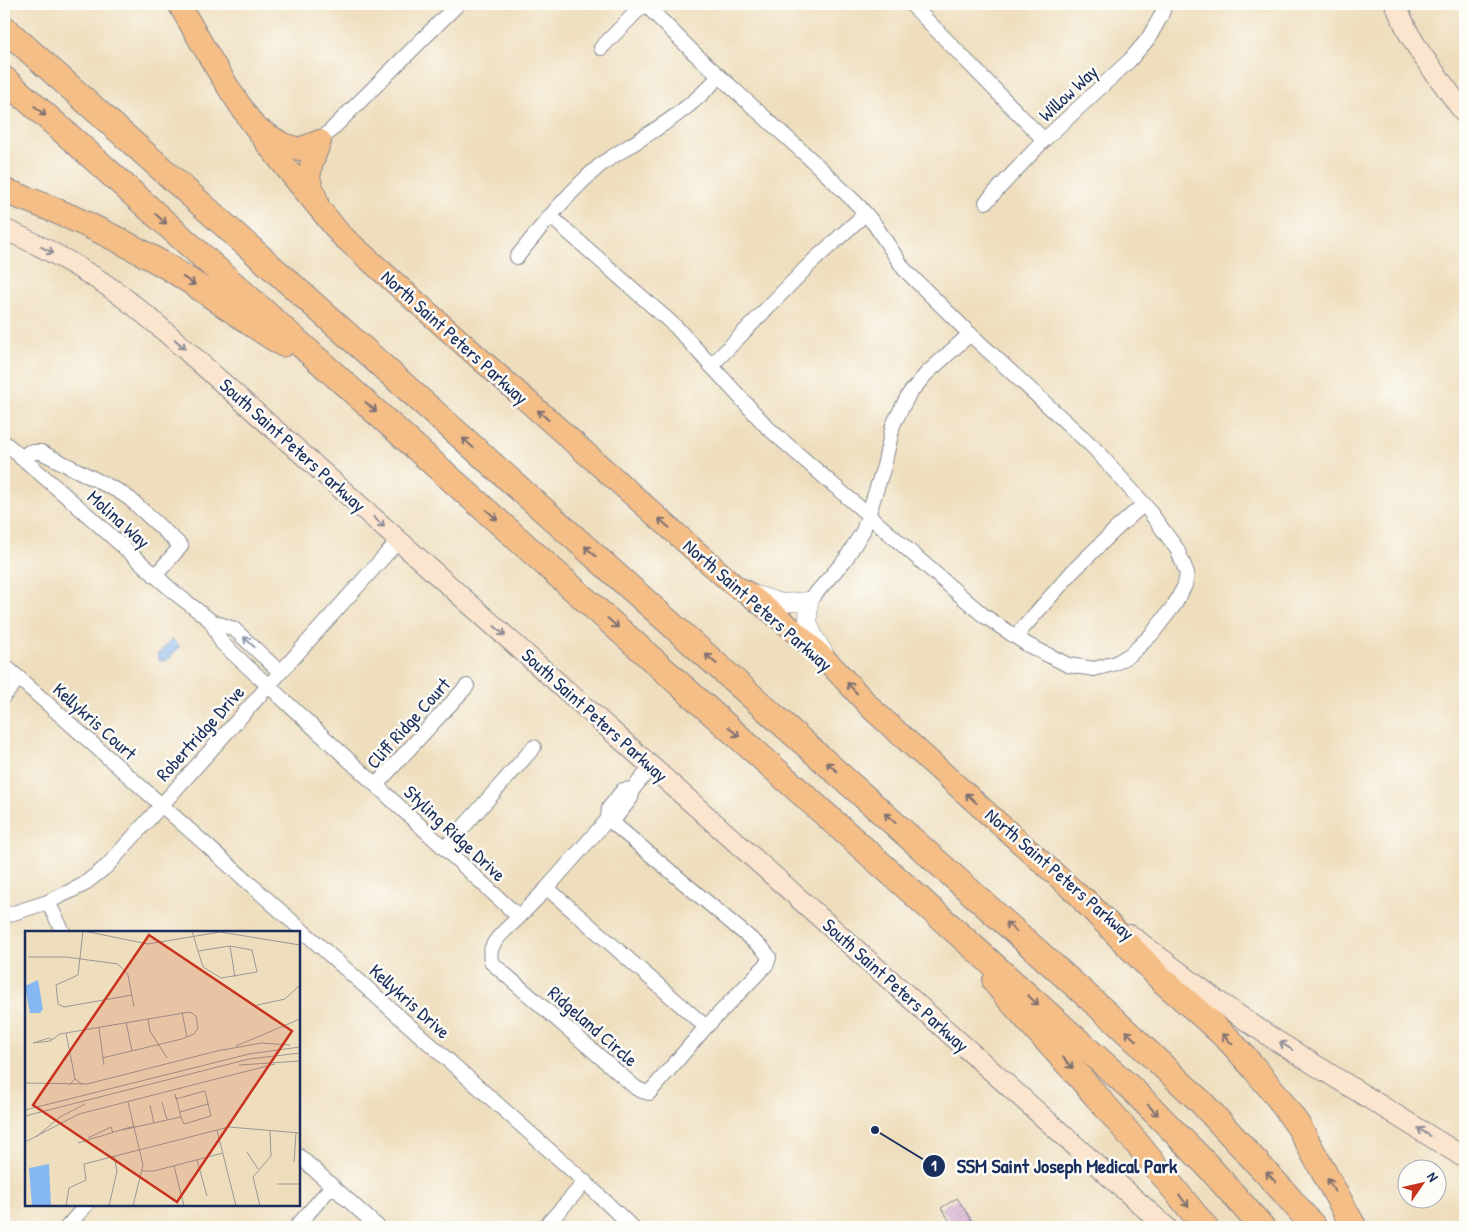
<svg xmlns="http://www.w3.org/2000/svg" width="1469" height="1231" font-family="'Patrick Hand',sans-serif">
  <defs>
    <pattern id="water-rules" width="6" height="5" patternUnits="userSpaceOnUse" patternTransform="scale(1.25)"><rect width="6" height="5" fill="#85b8f2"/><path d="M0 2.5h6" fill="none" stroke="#6c96c7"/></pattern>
    <pattern id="building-hatch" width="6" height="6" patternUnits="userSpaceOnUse" patternTransform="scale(1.25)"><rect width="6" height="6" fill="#d9afd3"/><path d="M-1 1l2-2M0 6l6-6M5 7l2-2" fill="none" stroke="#af8fae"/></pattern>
  </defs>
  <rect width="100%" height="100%" fill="#fdfcf7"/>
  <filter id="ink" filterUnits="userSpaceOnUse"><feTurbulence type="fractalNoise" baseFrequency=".02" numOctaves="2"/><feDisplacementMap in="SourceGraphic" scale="10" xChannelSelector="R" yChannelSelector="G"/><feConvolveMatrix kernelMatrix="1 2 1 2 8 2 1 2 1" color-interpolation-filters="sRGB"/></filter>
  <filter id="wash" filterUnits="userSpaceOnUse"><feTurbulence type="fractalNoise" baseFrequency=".0096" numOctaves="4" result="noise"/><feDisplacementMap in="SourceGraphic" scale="20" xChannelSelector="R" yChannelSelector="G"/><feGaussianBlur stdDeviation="1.12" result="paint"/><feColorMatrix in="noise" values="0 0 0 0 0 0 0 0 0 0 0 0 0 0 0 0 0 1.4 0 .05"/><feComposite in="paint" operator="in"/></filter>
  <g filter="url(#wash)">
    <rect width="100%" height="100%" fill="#eedebd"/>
    <path fill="url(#water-rules)" stroke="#5074a8" d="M172,639L180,647L165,662L163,660L161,662L158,659L159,657L157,655Z"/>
    <g id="blocks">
      <path fill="url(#building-hatch)" d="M957,1198L976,1227H954L941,1208Z"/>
    </g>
  </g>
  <g filter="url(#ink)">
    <use href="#blocks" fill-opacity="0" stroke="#84868e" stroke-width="1"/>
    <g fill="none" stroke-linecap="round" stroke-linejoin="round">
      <defs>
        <g id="minor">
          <path d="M645,4L694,53L817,165L859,206L875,225L904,269L970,334L926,374L909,394L893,425L884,466L863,531L845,560L809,601"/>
          <path d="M911,4L1044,140"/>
          <path d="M601,48L644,4"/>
          <path d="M320,141L458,4"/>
          <path d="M986,202L1044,140L1130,60L1148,39L1161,16L1165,4"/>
          <path d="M550,216L676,327L768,428L983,615L1028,645L1068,665L1094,669L1116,663L1131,654L1152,634L1175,604L1185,585L1187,573L1177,549L1144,504L1094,448L970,334"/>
          <path d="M517,257C544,223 571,189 604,162C644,136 688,113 719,76"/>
          <path d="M711,366L812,262L865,214"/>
          <path d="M4,442L82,510L175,593L211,621L234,629L280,672"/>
          <path d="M21,458L29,452H41L118,491L130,499L181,546L155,576"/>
          <path d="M211,621L222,643L236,656L519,917L547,888L608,819L617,816L631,798L633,789L652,766"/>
          <path d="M1016,636L1073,571L1116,529L1144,504"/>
          <path d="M4,665L585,1182L632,1227"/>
          <path d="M4,696L19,678"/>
          <path d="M376,785L467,686"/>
          <path d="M445,848L534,747"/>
          <path d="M547,888L706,1027"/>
          <path d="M48,902L63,932"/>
          <path d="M4,916L48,902L83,885L107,866L399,540"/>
          <path d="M519,917C507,929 484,945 492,963L636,1088L642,1091L649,1093L706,1027L767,964L769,957L763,949L608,819L609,808L623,790L633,789"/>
          <path d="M299,1156L378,1227"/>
          <path d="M67,1227L86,1205"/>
          <path d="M296,1227L332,1186"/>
          <path d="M545,1227L585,1182"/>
        </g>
        <path id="tertiary" d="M753,594L782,603L809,601L808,621L813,635L824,653"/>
        <g id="secondary">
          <path d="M1395,4L1409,34L1422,55L1465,114"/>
          <path d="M4,229C33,242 62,257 89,274C118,291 144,313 169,335L1166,1227"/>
          <path d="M1130,935L1216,1000L1275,1040L1465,1158"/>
        </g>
        <g id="primary">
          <path d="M179,4C205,50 231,95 263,138C287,171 314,201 340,234L736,587L746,592L790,627L830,664L873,710L1085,901"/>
          <path d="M262,131L283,144L299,149L320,141"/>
          <path d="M317,201L309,179L311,165L320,141"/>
        </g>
        <g id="motorway">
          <path d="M4,28L1114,1020L1201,1102L1283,1191L1314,1227"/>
          <path d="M4,79L79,145L203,257L1134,1091L1207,1165L1262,1227"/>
          <path d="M4,191C60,210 114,236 166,266C206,290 243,320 283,344"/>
          <path d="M1085,901L1164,982L1204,1017L1231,1042L1254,1068L1277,1096L1299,1127L1354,1227"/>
          <path d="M995,982C1028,1022 1064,1058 1097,1097C1135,1139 1169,1183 1205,1227"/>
        </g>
      </defs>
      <use href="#minor" stroke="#84868e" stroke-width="16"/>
      <use href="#tertiary" stroke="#84868e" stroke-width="19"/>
      <use href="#secondary" stroke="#84868e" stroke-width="22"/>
      <use href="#primary" stroke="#84868e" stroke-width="24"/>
      <use href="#motorway" stroke="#84868e" stroke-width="27"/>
      <use href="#minor" stroke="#fff" stroke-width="14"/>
      <use href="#tertiary" stroke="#fff" stroke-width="18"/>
      <use href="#secondary" stroke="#fbe5cf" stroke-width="20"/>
      <use href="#primary" stroke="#f6be87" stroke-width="22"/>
      <use href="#motorway" stroke="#f6be87" stroke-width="25"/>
    </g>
    <defs><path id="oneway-shaft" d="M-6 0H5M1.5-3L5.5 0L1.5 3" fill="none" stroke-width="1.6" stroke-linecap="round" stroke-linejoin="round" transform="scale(1.25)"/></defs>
    <g stroke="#7e6f70">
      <use href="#oneway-shaft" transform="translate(40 111) rotate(41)"/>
      <use href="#oneway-shaft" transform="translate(161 219) rotate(42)"/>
      <use href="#oneway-shaft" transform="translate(189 281) rotate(33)"/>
      <use href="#oneway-shaft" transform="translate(371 407) rotate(42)"/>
      <use href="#oneway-shaft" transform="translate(543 415) rotate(-138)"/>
      <use href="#oneway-shaft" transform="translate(468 443) rotate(-138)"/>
      <use href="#oneway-shaft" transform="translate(492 515) rotate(42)"/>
      <use href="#oneway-shaft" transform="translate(664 523) rotate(-139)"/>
      <use href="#oneway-shaft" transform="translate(590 551) rotate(-138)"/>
      <use href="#oneway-shaft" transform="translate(613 623) rotate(42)"/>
      <use href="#oneway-shaft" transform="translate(711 659) rotate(-138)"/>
      <use href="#oneway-shaft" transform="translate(852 688) rotate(-133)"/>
      <use href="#oneway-shaft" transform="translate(734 732) rotate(42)"/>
      <use href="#oneway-shaft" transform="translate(832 767) rotate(-138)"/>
      <use href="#oneway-shaft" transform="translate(971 798) rotate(-138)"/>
      <use href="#oneway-shaft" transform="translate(890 818) rotate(-138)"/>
      <use href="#oneway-shaft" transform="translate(1011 927) rotate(-138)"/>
      <use href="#oneway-shaft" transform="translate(1033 1000) rotate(42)"/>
      <use href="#oneway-shaft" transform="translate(1131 1036) rotate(-137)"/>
      <use href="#oneway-shaft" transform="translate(1227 1039) rotate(-135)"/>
      <use href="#oneway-shaft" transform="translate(1068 1063) rotate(48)"/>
      <use href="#oneway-shaft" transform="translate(1153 1110) rotate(45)"/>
      <use href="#oneway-shaft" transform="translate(1271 1177) rotate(-132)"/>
      <use href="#oneway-shaft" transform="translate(1331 1185) rotate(-118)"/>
      <use href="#oneway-shaft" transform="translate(1184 1201) rotate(51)"/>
    </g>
    <g stroke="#8b8a96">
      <use href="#oneway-shaft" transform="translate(47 250) rotate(28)"/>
      <use href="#oneway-shaft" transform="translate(180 344) rotate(42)"/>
      <use href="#oneway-shaft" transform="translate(379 522) rotate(42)"/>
      <use href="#oneway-shaft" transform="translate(500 631) rotate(42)"/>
      <use href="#oneway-shaft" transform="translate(1286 1046) rotate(-148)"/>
      <use href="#oneway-shaft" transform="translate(1424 1132) rotate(-148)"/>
    </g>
    <use stroke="#8d97ae" href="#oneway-shaft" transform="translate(249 642) rotate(-137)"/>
  </g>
  <g text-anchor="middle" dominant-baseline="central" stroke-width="5" stroke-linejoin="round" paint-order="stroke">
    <g font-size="19" fill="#1b2f5e" stroke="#fdfcf7">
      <text transform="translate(1068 93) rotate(-43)">Willow Way</text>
      <text transform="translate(455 337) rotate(42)">North Saint Peters Parkway</text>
      <text transform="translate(293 445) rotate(42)">South Saint Peters Parkway</text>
      <text transform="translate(119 519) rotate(42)">Molina Way</text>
      <text transform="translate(758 605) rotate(41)">North Saint Peters Parkway</text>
      <text transform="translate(595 715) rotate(42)">South Saint Peters Parkway</text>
      <text transform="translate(95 721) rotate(42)">Kellykris Court</text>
      <text transform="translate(408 723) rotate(-48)">Cliff Ridge Court</text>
      <text transform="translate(200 733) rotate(-48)">Robertridge Drive</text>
      <text transform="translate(455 833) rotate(43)">Styling Ridge Drive</text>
      <text transform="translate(1060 874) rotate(41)">North Saint Peters Parkway</text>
      <text transform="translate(896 985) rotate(42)">South Saint Peters Parkway</text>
      <text transform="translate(410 1001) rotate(42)">Kellykris Drive</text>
      <text transform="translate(593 1026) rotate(41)">Ridgeland Circle</text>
    </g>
  </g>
  <g transform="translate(25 931)">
    <rect width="275" height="275" fill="#eedebd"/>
    <path d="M13,49L18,78L15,82H5L0,55ZM24,233L26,275H7L4,237Z" fill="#85b8f2"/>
    <path fill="none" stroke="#9a9897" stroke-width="1" d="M58,0L53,44L31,54L33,73L39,76L107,64M59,0L123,13L195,1L275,14M167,0L173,20L205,15L227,19L232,41L196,47L178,36L173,20M205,15L210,46M3,26H41L93,33L103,44L109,76M228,75L260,68L275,54M157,81L162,106M101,91L107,120M74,97L79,134M41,102L50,148M27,109L24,107L8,112L25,110L28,108L35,103L123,88L125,100L142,127M211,115L275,88M198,119L236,112L265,114M77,127L157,108L169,103L173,97L171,85L165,81L123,88M214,134L275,130M0,152L62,153L200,118M44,154L50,148L57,153M150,163L151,168L180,160L186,185L159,193L156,186M103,171L118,234L108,275M137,171L142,189M125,174L129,192M0,179L224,123L275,116M155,181L183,173M0,185L224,128L275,122M97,199L156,186L151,166M192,199L211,275M11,206L35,186L60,173M63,207L86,196L88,202M0,211L54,183L250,133M53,212L109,195M222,221L233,238M172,229L182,265M269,231L271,202M149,235L159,275M117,240H129L198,222M252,253H275M41,275L44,257L61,249L59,233L204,196L275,202M84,275L92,240L89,225M235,275L228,246L246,225L245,200"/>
    <path fill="#c8321e" fill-opacity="0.15" stroke="#c8321e" stroke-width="2.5" d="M124,4L267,100L152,271L8,174Z"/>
    <rect width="275" height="275" fill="none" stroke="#1b2f5e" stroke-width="2.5"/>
  </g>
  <path fill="none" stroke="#1b2f5e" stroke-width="2" d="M875 1130L934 1166"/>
  <g fill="#1b2f5e" stroke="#fdfcf7" stroke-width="2">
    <circle cx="875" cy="1130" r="5"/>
    <circle cx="934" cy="1166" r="12"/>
  </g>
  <g font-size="15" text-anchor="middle" font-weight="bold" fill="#fff">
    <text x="934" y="1171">1</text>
  </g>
  <g font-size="20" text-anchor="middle" font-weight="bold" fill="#1b2f5e" stroke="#fdfcf7" stroke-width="5" stroke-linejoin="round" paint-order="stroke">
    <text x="1067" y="1173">SSM Saint Joseph Medical Park</text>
  </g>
  <rect width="1469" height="1231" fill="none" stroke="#fdfcf7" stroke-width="20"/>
  <g transform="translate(1422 1184) rotate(56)"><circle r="24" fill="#fdfcf7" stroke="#a3aaba"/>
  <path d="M0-4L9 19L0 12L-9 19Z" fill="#c8321e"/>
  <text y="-8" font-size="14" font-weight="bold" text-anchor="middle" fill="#1b2f5e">N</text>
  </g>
</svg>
